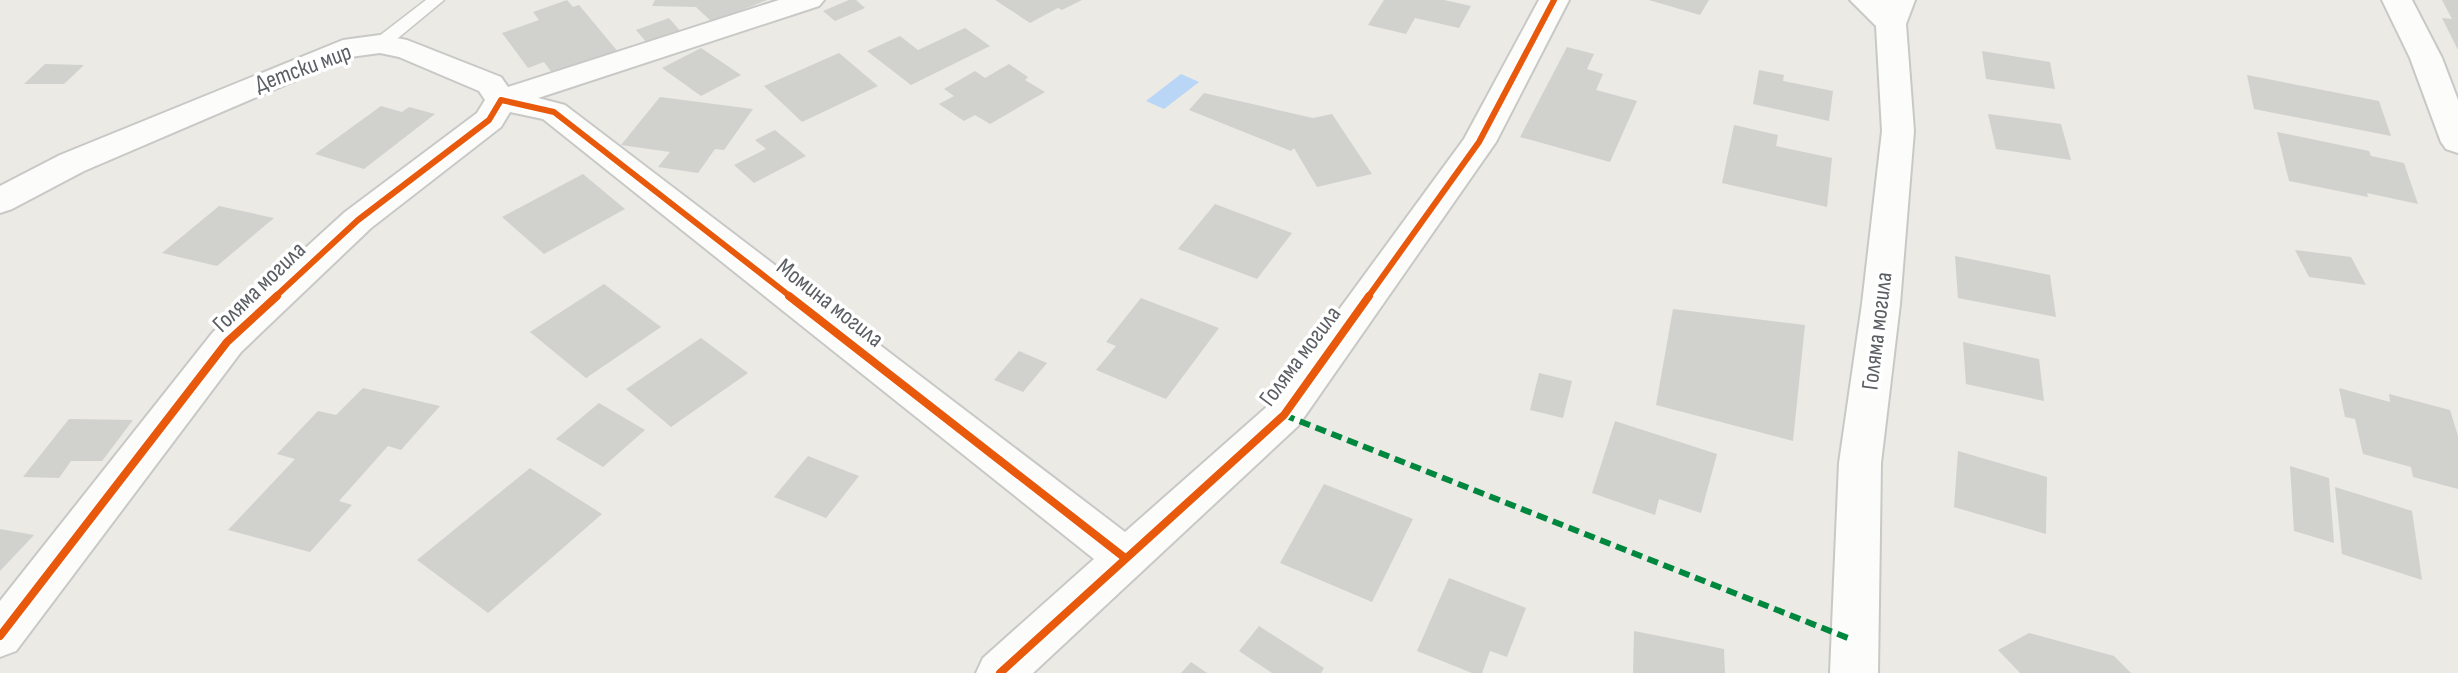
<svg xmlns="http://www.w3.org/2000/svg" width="2458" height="673" font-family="'Sofia Sans Condensed',sans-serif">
  <rect width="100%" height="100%" fill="#ebeae5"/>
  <path fill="#b9d6f6" d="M1181,74L1199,82L1164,109L1146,101Z"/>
  <g fill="#d1d1ce">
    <path d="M567,0L573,7L579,5L619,53L555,77L544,62L528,68L502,33L539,20L533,12Z"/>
    <path d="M655,0H767L712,22L696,7L652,6Z"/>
    <path d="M849,0H856L865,8L835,21L823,11Z"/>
    <path d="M995,0H1082L1062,10L1058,8L1030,23Z"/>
    <path d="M1384,0H1444L1471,6L1459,28L1415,18L1406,34L1368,25Z"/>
    <path d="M1649,0H1709L1700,15Z"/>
    <path d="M2442,0H2458V50L2442,18L2452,19Z"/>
    <path d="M669,18L681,32L648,44L636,30Z"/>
    <path d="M965,28L990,46L911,85L867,51L900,36L918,50Z"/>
    <path d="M1567,47L1594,54L1587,69L1603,74L1596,90L1637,101L1610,162L1520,137Z"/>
    <path d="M701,48L741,75L701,96L662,68Z"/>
    <path d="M1982,51L2050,62L2055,89L1986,79Z"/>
    <path d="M839,53L878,86L802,122L764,86Z"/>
    <path d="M45,64L84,65L64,84H24Z"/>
    <path d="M1009,64L1028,77L1025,80L1045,92L990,124L975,115L964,121L939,104L954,96L944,89L975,71L985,78Z"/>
    <path d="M1759,70L1784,75L1783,81L1833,91L1829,121L1753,104Z"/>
    <path d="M2247,75L2379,101L2391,136L2254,109Z"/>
    <path d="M1204,93L1313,118L1332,114L1372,174L1317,187L1294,148L1291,151L1189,110Z"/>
    <path d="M660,97L753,109L724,150L715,149L698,173L658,167L670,152L621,145Z"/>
    <path d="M381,106L402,112L409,107L435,114L364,169L315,154Z"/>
    <path d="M1988,114L2061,124L2071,160L1996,149Z"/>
    <path d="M1734,125L1778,135L1776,146L1832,158L1827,207L1722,183Z"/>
    <path d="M775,130L806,156L754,183L734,165L766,149L755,140Z"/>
    <path d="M2277,132L2369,151L2371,156L2404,163L2418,204L2367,193L2368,197L2289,181Z"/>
    <path d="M583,174L625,209L544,254L502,217Z"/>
    <path d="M1215,204L1292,233L1257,279L1178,249Z"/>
    <path d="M219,206L274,218L217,266L162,253Z"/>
    <path d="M2295,250L2351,257L2366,285L2309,277Z"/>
    <path d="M1955,256L2050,275L2056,317L1958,298Z"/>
    <path d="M604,284L661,327L586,378L530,332Z"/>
    <path d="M1141,298L1219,328L1166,399L1096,370L1116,346L1106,342Z"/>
    <path d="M1673,309L1805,325L1793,441L1656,405Z"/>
    <path d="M701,338L748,373L671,427L626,389Z"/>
    <path d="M1963,342L2039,359L2044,401L1966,384Z"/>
    <path d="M1019,351L1047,363L1023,392L994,380Z"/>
    <path d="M1539,373L1572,381L1563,418L1530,410Z"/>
    <path d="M363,388L440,406L401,450L388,446L339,501L352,505L310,552L228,530L295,459L277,454L318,411L336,415Z"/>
    <path d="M2339,388L2390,402L2389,394L2450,410L2458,436V489L2413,477L2411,467L2363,454L2355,419L2345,417Z"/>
    <path d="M599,403L645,430L603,467L556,439Z"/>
    <path d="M69,419L133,420L102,461H71L59,478L23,477Z"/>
    <path d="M1615,421L1717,454L1701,513L1659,499L1655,515L1592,493Z"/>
    <path d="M1958,451L2047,477L2046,534L1954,507Z"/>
    <path d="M808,456L859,476L826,518L774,497Z"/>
    <path d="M2290,466L2329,478L2334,543L2294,531Z"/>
    <path d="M530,468L602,514L488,613L417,560Z"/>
    <path d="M1324,484L1413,519L1372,602L1280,563Z"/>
    <path d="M2335,487L2412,511L2422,580L2342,554Z"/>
    <path d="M0,529L34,535L0,571Z"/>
    <path d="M1449,578L1526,608L1507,657L1490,651L1482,673H1472L1417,651Z"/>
    <path d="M1259,626L1324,668L1321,673H1272L1239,651Z"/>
    <path d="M1634,631L1724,649L1725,673H1633Z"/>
    <path d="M2029,633L2114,656L2131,673H2020L1998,650Z"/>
    <path d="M1191,662L1207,673H1181Z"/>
  </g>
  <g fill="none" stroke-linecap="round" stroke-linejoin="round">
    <defs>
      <path id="lane" d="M426,0H444L386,48H374L372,44L374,40Z"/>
      <g id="street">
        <path d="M779,0H824L819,6L538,98L565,105L1125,532L1270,404L1464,139L1539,0H1569L1496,142L1298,426L1033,673H976L983,658L1094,559L543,119L510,112L501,127L371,228L241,352L16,651L0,657V601L213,332L345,212L477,113L485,100L479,91L399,57L380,53L350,57L84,171L12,209L0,213V186L60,155L343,40L380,35L407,40L501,77L508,87Z"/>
        <path d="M1850,0H1915L1906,24L1914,131L1900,304L1881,463L1878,673H1830L1839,463L1862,304L1882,131L1876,26Z"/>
        <path d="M2382,0H2412L2442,58L2458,100V153L2446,149L2441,142L2410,58Z"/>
      </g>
    </defs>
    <use href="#lane" stroke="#c8c8c7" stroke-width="3"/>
    <use href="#street" stroke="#c8c8c7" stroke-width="4"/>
    <use href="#lane" fill="#fcfcfb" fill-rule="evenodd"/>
    <use href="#street" fill="#fcfcfb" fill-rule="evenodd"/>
    <path stroke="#00873e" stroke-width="6" stroke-dasharray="11 6" stroke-linecap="butt" d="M1284,415L1853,640"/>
    <defs>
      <g id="cycleway-far1">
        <path d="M275,297L358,220L489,120L501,100L554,112L791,297"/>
        <path d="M1368,297L1479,142L1554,0"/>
      </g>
      <g id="cycleway">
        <path d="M789,296L1125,558"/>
        <path d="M0,636L227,342L277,296"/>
        <path d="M1000,673L1284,415L1369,296"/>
      </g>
    </defs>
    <use href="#cycleway-far1" stroke="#fff" stroke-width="10"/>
    <use href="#cycleway" stroke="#fff" stroke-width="12"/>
    <use href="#cycleway-far1" stroke="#e8590c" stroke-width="6"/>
    <use href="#cycleway" stroke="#e8590c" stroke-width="8"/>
  </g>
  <g text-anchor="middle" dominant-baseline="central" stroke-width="7" stroke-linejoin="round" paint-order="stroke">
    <g font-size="24" fill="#5b5e63" stroke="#fff">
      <text transform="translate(303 68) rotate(-20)">Детски мир</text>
      <text transform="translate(259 287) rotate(-44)">Голяма могила</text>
      <text transform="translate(830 303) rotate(38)">Момина могила</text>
      <text transform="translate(1877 331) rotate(-83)">Голяма могила</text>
      <text transform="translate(1300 356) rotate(-53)">Голяма могила</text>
    </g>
  </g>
</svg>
